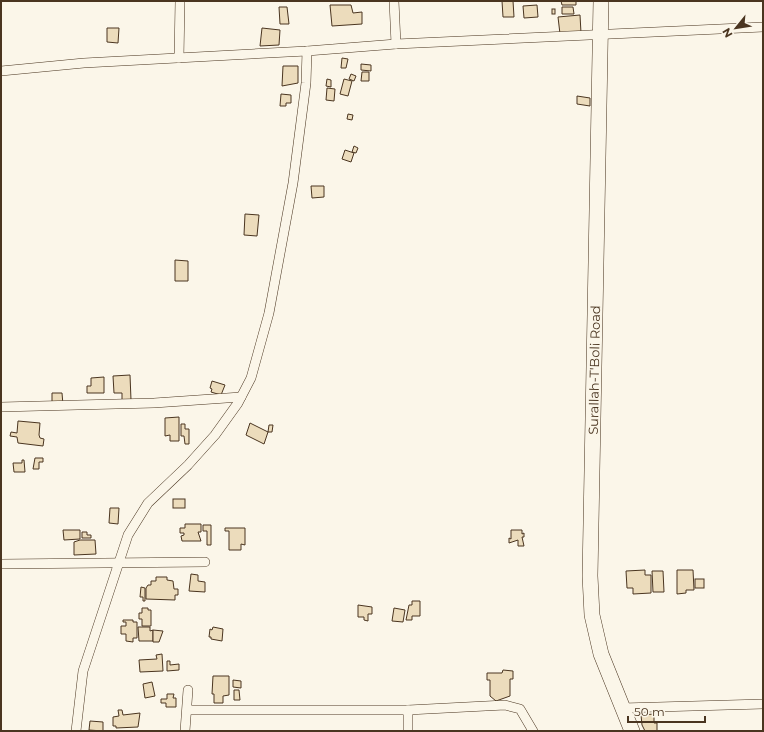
<svg xmlns="http://www.w3.org/2000/svg" width="764" height="732" font-family="Montserrat,sans-serif">
  <rect width="100%" height="100%" fill="#fbf6e9"/>
  <g fill="#ecdcbc" stroke="#4a3520">
    <path d="M502,1H513L514,17H503Z"/>
    <path d="M561,1H576V5H562Z"/>
    <path d="M330,5H351L353,13L362,12V24L332,26Z"/>
    <path d="M537,5L538,17L524,18L523,6Z"/>
    <path d="M279,7H287L289,24H280Z"/>
    <path d="M562,7H573L574,14H562Z"/>
    <rect x="552" y="9" width="3" height="5"/>
    <path d="M580,15L581,33L560,34L558,17Z"/>
    <path d="M107,28H119L118,43L107,42Z"/>
    <path d="M262,28L280,30L279,45L260,46Z"/>
    <path d="M342,58L348,59L346,68H341Z"/>
    <path d="M361,64L371,65V71L361,70Z"/>
    <path d="M283,66H298V83L282,86Z"/>
    <path d="M362,72H369V81H361Z"/>
    <path d="M351,74L356,76L354,81L349,79Z"/>
    <path d="M327,79L331,80V87L326,86Z"/>
    <path d="M344,79L352,81L348,96L340,94Z"/>
    <path d="M327,88L335,89L334,101L326,100Z"/>
    <path d="M281,94L291,95V103H286V106H280Z"/>
    <path d="M577,96L590,98V106L577,104Z"/>
    <path d="M348,114L353,115L352,120L347,119Z"/>
    <path d="M354,146L358,148L356,153L352,152Z"/>
    <path d="M345,150L354,153L351,162L342,159Z"/>
    <path d="M311,186H324V197L312,198Z"/>
    <path d="M245,214L259,215L257,236L244,235Z"/>
    <path d="M175,260L188,261V281H175Z"/>
    <path d="M130,375L131,400H122V393H114L113,376Z"/>
    <path d="M104,377V393H87V386H91V378Z"/>
    <path d="M212,381L225,385L221,395L211,392L212,389L210,388Z"/>
    <path d="M52,393H62L63,405H52Z"/>
    <path d="M179,417V441H170V435L165,436V418Z"/>
    <path d="M18,421L40,423L39,435L40,438L44,439L43,446L18,443L17,437L10,436L11,432L17,433Z"/>
    <path d="M250,423L268,432L264,444L246,435Z"/>
    <path d="M181,424H185V429H189V444H185L184,436H181Z"/>
    <path d="M269,425H273L272,432H268Z"/>
    <path d="M35,458H43V462H39V469H33Z"/>
    <path d="M22,460H24L25,472H14L13,463H22Z"/>
    <rect x="173" y="499" width="12" height="9"/>
    <path d="M110,508H119L118,524L109,523Z"/>
    <path d="M185,524H201V532H198L201,541H182L181,536L184,535V533H180V528H185Z"/>
    <path d="M203,525H211V545H207V531H203Z"/>
    <path d="M225,528H245V545L241,544V550H229V531H225Z"/>
    <path d="M63,530H80V539L64,540Z"/>
    <path d="M511,530H522V534L524,533V537H522L524,546H518V540L509,543V538L511,539Z"/>
    <path d="M82,532H87V535H91V538H82Z"/>
    <path d="M80,540H95L96,554L74,555V542Z"/>
    <path d="M645,570V575H651V593L633,594V588H627L626,571Z"/>
    <path d="M677,570H693L694,590H686V593L677,594Z"/>
    <path d="M652,571H663L664,592H653Z"/>
    <path d="M191,574L198,575V581L205,582V592L189,591Z"/>
    <path d="M156,577H167V580L173,581L174,589H178V595H175V600L146,599V588L148,585H151V581H156Z"/>
    <rect x="695" y="579" width="9" height="9"/>
    <path d="M141,587L145,588V601H143V597H140Z"/>
    <path d="M412,601H420V616H412V620H406L409,605H412Z"/>
    <path d="M358,605L372,607V614H368V621L364,620V617H358Z"/>
    <path d="M142,608H148V610H151V626H142V619H139V613H142Z"/>
    <path d="M394,608L405,610L403,622L392,621Z"/>
    <path d="M123,620H133V622H137V638H133V642L126,641V634H121V626H126V622H123Z"/>
    <path d="M138,627H150V631L153,630V641H139Z"/>
    <path d="M213,627L223,629L222,641L211,639V637H209L210,629L212,630Z"/>
    <path d="M153,630L163,631L159,642H153Z"/>
    <path d="M162,654L163,671L140,672L139,660L157,659L156,655Z"/>
    <path d="M167,661H170V665L179,664V670L167,671Z"/>
    <path d="M503,670L513,671V679H510V696L496,701L490,696V680H487V673H502Z"/>
    <path d="M213,676H229V695L223,696V703H214V694H212Z"/>
    <path d="M233,680L241,681V688L233,687Z"/>
    <path d="M152,682L155,696L145,698L143,684Z"/>
    <path d="M234,690H239L240,700H234Z"/>
    <path d="M167,694H174L173,698H176V707H166V703H161V699H167Z"/>
    <path d="M118,710H122L123,715L140,713L138,727L116,728V726H113V717L119,716Z"/>
    <path d="M654,714V723H657V731H645L642,725L641,715Z"/>
    <path d="M90,721L103,722V731L89,730Z"/>
  </g>
  <g fill="none" stroke-linecap="round" stroke-linejoin="round">
    <defs>
      <g id="street">
        <path d="M394,1L396,44"/>
        <path d="M179,58L180,1"/>
        <path d="M1,71L84,63L307,51L396,44L763,27"/>
        <path d="M1,407L154,403L241,397"/>
        <path d="M1,564L205,562"/>
        <path d="M622,708L763,704"/>
        <path d="M188,710H408L505,705L520,709L533,731"/>
        <path d="M408,710V731"/>
        <path d="M76,731L83,671L128,535L148,503L188,465L215,435L238,403L251,378L269,313L293,183L306,83L307,51"/>
        <path d="M185,731L188,690"/>
      </g>
      <path id="primary" d="M601,1L590,576L592,615L601,654L632,731"/>
    </defs>
    <use href="#street" stroke="#4a3520" stroke-width="10"/>
    <use href="#primary" stroke="#4a3520" stroke-width="16"/>
    <use href="#street" stroke="#fbf6e9" stroke-width="9"/>
    <use href="#primary" stroke="#fbf6e9" stroke-width="15"/>
  </g>
  <g text-anchor="middle" dominant-baseline="central" stroke-width="3" stroke-linejoin="round" paint-order="stroke">
    <g font-size="13" fill="#4a3520" stroke="#fbf6e9">
      <text transform="translate(594 370) rotate(-89)">Surallah-T'Boli Road</text>
    </g>
  </g>
  <rect width="764" height="732" fill="none" stroke="#4a3520" stroke-width="4"/>
  <g transform="translate(736 28) rotate(240)" stroke="#fbf6e9" stroke-width="3" paint-order="stroke">
  <path d="M0-3L7 15L0 10L-7 15Z" fill="#4a3520"/>
  <text y="-6" font-size="11" font-weight="bold" text-anchor="middle" fill="#4a3520">N</text>
  </g>
  <path d="M628 716v6h77v-6" fill="none" stroke="#4a3520" stroke-width="2"/>
  <text x="634" y="716" font-size="12" fill="#4a3520" stroke="#fbf6e9" stroke-width="3" paint-order="stroke">50 m</text>
</svg>
